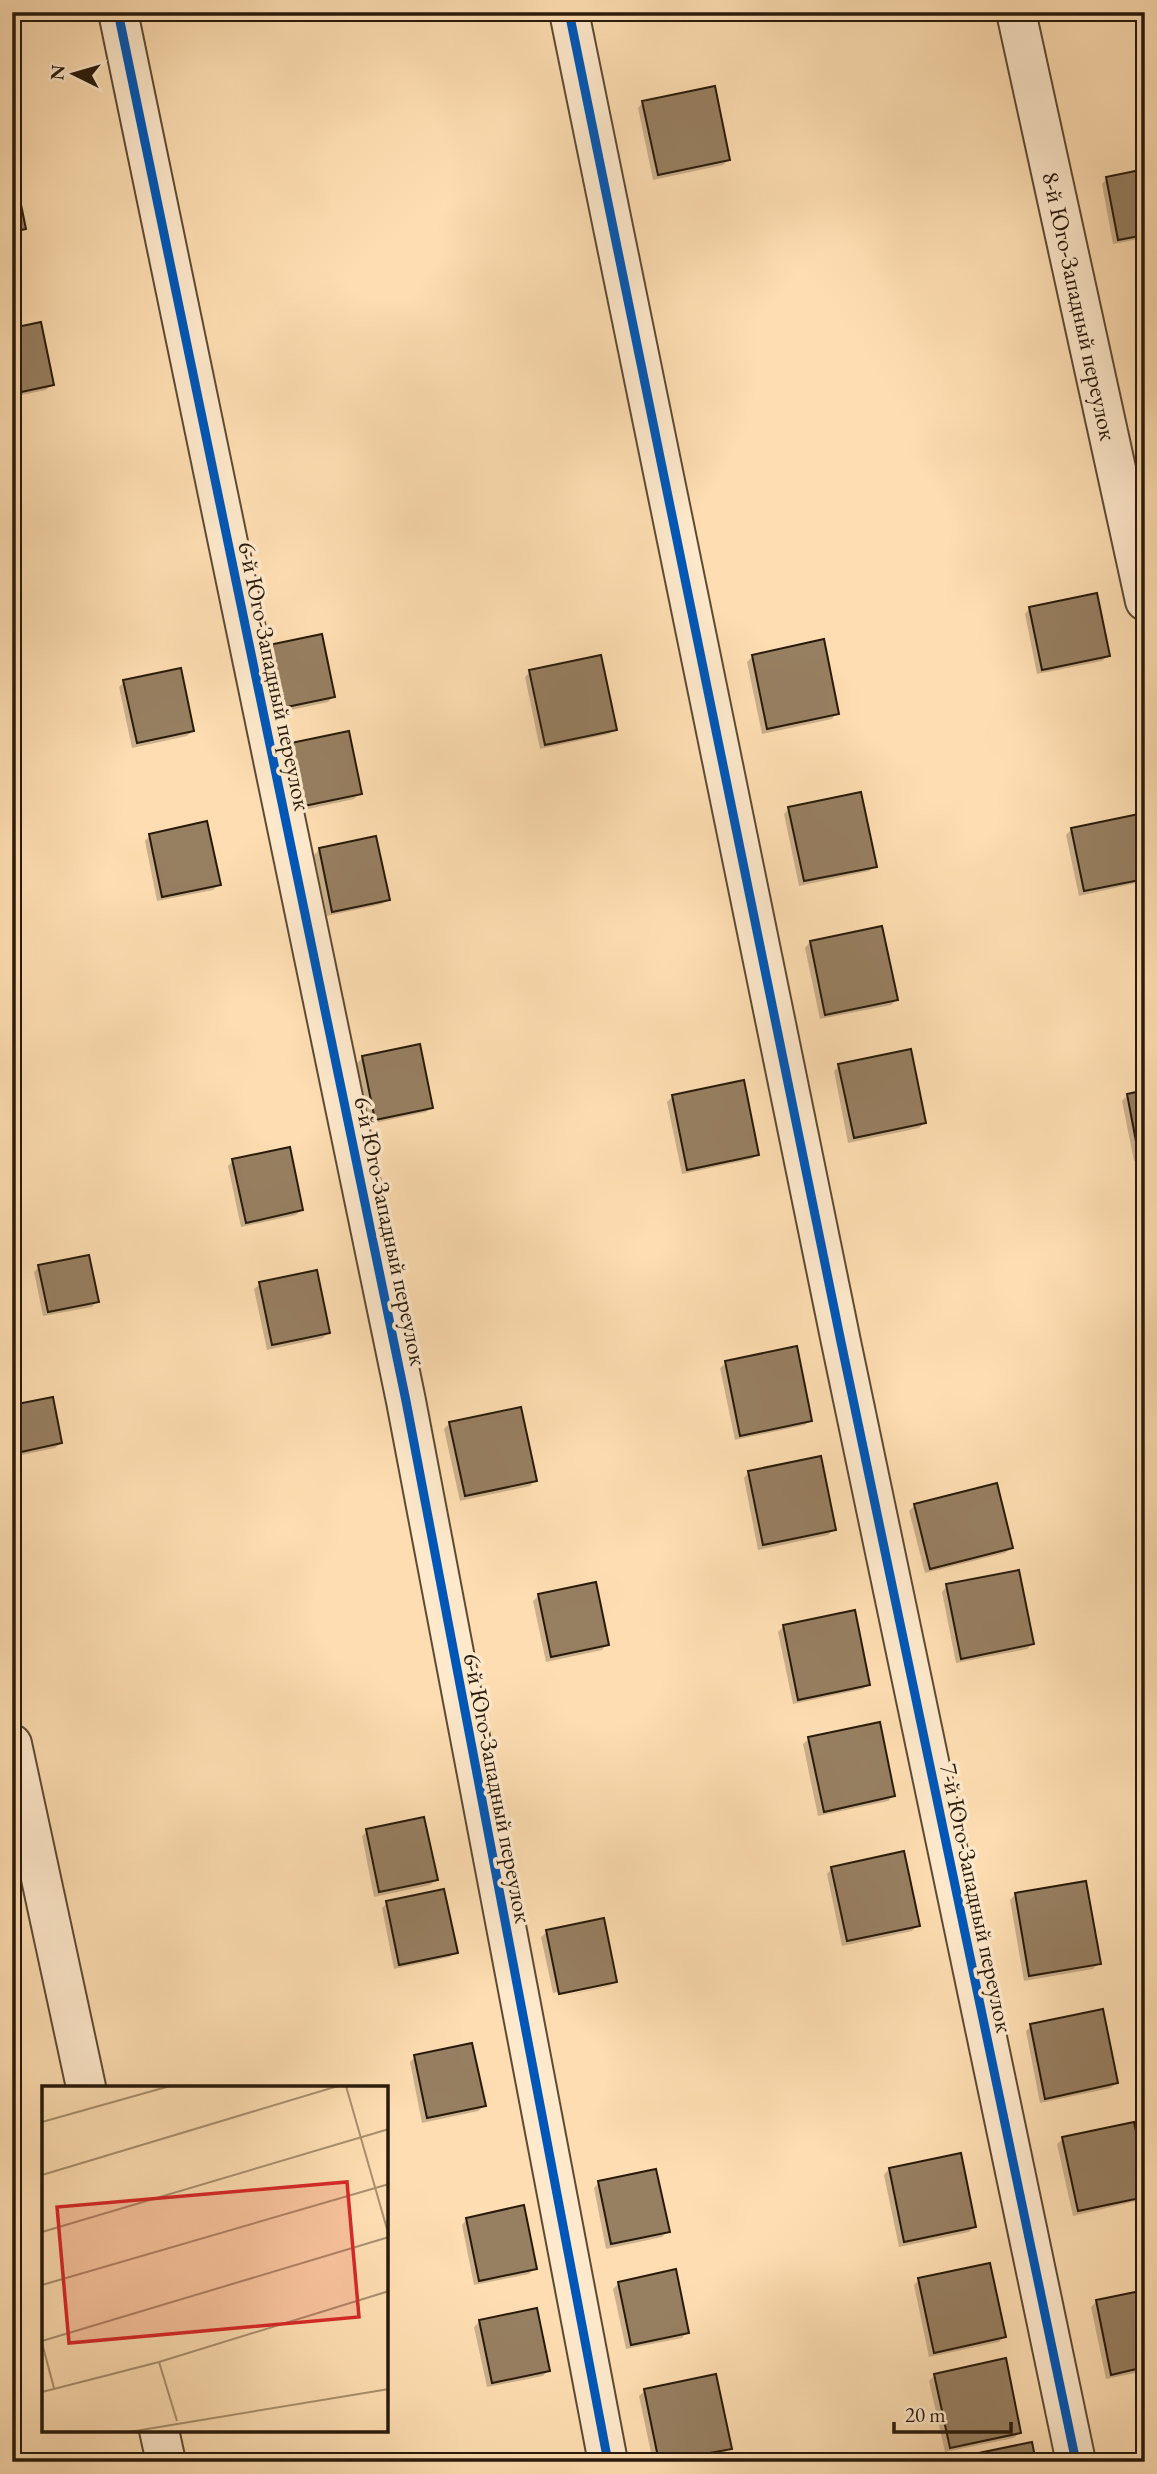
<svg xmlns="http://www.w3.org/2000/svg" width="1157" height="2474" font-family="'EB Garamond',serif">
  <rect width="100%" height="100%" fill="#fdddb1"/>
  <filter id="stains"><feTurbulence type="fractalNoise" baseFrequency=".00286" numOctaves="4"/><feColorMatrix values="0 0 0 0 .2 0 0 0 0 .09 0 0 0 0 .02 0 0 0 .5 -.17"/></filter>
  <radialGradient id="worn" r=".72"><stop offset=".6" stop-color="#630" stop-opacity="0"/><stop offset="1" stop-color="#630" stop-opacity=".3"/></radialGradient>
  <g fill="#0003">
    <path d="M643,102L728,160L723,165L653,180L638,108Z"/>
    <path d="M1145,171V238L1113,244L1102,184L1107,178Z"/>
    <path d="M12,172L24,229L12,235Z"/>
    <path d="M12,329L52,384L46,390L12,397Z"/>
    <path d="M1141,339H1145V389L1136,345Z"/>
    <path d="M1030,608L1108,656L1102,661L1037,674L1025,614Z"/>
    <path d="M321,636L333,697L328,702L272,714Z"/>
    <path d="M753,656L837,713L832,719L762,734L747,662Z"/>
    <path d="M530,672L615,729L609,734L540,749L525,677Z"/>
    <path d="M124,682L193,731L187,736L132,748L119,687Z"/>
    <path d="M292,745L360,793L354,799L299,811L286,750Z"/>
    <path d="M789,809L875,866L869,871L799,886L784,814Z"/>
    <path d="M1072,829L1145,852V881L1079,896L1066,835Z"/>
    <path d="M150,835L219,884L213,890L157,901L145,841Z"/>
    <path d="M319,850L388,899L382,904L327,916L314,855Z"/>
    <path d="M810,942L896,1000L891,1005L820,1019L805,948Z"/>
    <path d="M362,1058L431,1107L426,1112L370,1124L357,1063Z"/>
    <path d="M839,1066L924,1123L919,1128L848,1143L834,1071Z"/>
    <path d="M1145,1092V1159L1134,1161L1122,1101L1128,1095Z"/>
    <path d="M672,1097L757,1154L752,1159L682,1174L667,1102Z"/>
    <path d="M233,1161L301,1210L296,1215L241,1227L228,1166Z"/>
    <path d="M39,1267L97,1301L92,1307L43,1316L34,1272Z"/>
    <path d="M260,1284L328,1333L323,1338L267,1350L254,1289Z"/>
    <path d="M726,1363L810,1420L805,1425L735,1440L720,1368Z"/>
    <path d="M12,1407L60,1443L55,1448L12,1457Z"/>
    <path d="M450,1423L535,1480L530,1486L460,1501L444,1429Z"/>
    <path d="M749,1472L834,1529L828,1535L758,1550L744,1478Z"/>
    <path d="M915,1505L1011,1548L1005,1553L925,1573L909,1511Z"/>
    <path d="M947,1586L1032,1644L1027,1649L956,1663L942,1592Z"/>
    <path d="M539,1595L607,1644L602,1650L546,1662L533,1601Z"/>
    <path d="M783,1627L868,1684L863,1689L793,1704L778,1632Z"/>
    <path d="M809,1739L893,1796L888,1801L818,1816L803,1744Z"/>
    <path d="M367,1831L436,1880L430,1885L374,1897L362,1836Z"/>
    <path d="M832,1868L918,1925L912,1931L842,1946L827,1874Z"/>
    <path d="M1015,1895L1099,1963L1093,1969L1024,1981L1010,1900Z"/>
    <path d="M387,1903L456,1952L450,1957L394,1969L382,1908Z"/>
    <path d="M547,1932L615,1981L610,1986L554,1998L611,1985V1981L553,1993L541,1937Z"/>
    <path d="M1031,2026L1116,2083L1111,2088L1040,2103L1026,2031Z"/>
    <path d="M415,2057L484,2106L478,2111L422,2123L410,2062Z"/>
    <path d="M1063,2139L1145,2182V2199L1073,2216L1057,2144Z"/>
    <path d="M889,2169L974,2226L969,2232L899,2247L884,2175Z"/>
    <path d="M599,2182L668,2231L662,2237L606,2249L594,2188Z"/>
    <path d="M467,2219L535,2268L529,2274L474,2285L462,2225Z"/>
    <path d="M919,2280L1004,2337L999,2342L929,2357L914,2285Z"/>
    <path d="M619,2283L687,2332L682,2338L626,2349L613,2289Z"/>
    <path d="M1145,2292V2371L1106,2379L1091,2307L1096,2302Z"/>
    <path d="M480,2321L548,2370L543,2376L487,2387L474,2327Z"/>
    <path d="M935,2375L1020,2432L1014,2438L945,2452L929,2381Z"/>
    <path d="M645,2391L730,2448L724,2453L684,2462H653L639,2396Z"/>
  </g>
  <g fill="#977f61" stroke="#281a0b" stroke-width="2">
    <path d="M715,86L730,160L658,175L642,101Z"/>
    <path d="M13,166L26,229L12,232V166Z"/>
    <path d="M1145,169V235L1118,240L1106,177Z"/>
    <path d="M41,322L54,385L12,394V328Z"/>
    <path d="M1145,337V360L1140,338Z"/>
    <path d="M1097,593L1110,656L1042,670L1029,607Z"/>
    <path d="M322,634L335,697L277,709L264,646Z"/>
    <path d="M824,639L839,714L767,729L752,655Z"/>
    <path d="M601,655L617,730L545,745L529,670Z"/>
    <path d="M181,668L194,731L137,743L123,680Z"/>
    <path d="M349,731L362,794L304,806L291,743Z"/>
    <path d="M861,792L877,867L804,881L788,807Z"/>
    <path d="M1139,814L1145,843V879L1084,891L1071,828Z"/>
    <path d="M207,821L221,885L162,897L149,834Z"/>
    <path d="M376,836L390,900L332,912L319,848Z"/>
    <path d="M882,926L898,1000L825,1015L810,941Z"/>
    <path d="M420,1044L433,1108L375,1120L362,1056Z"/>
    <path d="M911,1049L926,1123L854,1138L838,1064Z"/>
    <path d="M744,1080L759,1155L687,1170L672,1095Z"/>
    <path d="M1145,1090V1156L1139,1157L1127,1094Z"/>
    <path d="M290,1147L303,1210L246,1223L232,1159Z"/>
    <path d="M89,1255L99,1302L48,1312L38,1265Z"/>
    <path d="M317,1270L330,1333L272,1345L259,1282Z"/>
    <path d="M797,1346L812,1421L740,1436L725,1361Z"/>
    <path d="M53,1397L62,1443L12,1454V1405Z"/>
    <path d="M521,1407L537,1481L465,1496L449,1422Z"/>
    <path d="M821,1456L836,1530L763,1545L748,1471Z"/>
    <path d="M997,1483L1013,1548L930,1569L914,1504Z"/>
    <path d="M1019,1570L1034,1644L961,1659L946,1584Z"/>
    <path d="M596,1582L609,1645L551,1657L538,1594Z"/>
    <path d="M855,1610L870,1685L798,1700L783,1625Z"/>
    <path d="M880,1722L895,1796L824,1812L808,1737Z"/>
    <path d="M424,1817L438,1880L379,1892L366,1829Z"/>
    <path d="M904,1851L920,1926L847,1941L831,1867Z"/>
    <path d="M1086,1881L1101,1964L1029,1976L1015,1893Z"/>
    <path d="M444,1889L458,1953L399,1965L386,1901Z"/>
    <path d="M604,1918L617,1982L559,1994L546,1930Z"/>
    <path d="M1103,2009L1118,2083L1045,2099L1030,2024Z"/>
    <path d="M472,2043L486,2106L427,2118L414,2055Z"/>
    <path d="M1134,2122L1145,2173V2197L1078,2211L1062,2137Z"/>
    <path d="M961,2153L976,2227L904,2242L889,2168Z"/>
    <path d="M656,2169L670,2232L611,2244L598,2181Z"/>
    <path d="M524,2205L537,2269L479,2281L466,2218Z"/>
    <path d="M990,2263L1006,2337L934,2353L918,2278Z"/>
    <path d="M676,2269L689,2333L631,2345L618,2282Z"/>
    <path d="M1145,2290V2367L1111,2375L1096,2300Z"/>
    <path d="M537,2308L550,2371L492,2383L479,2320Z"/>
    <path d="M1006,2358L1021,2433L950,2448L934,2374Z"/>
    <path d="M716,2374L732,2449L659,2462L644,2389Z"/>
    <path d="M1032,2442L1036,2462H960L959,2457Z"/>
  </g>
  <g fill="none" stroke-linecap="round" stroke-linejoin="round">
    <defs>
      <g id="street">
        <path d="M118,12L406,1401L608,2462"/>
        <path d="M569,12L841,1342L1076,2462"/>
        <path id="s1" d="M1016,12L1145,601"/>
        <path d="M12,1744L86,2087"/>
        <path d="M159,2430L166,2462"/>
      </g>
    </defs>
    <use href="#street" stroke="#5d4b34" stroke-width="42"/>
    <use href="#street" stroke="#fee9cc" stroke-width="38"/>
    <defs>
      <g id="cycleway">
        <path d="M118,12L406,1401L608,2462"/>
        <path d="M569,12L841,1342L1076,2462"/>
      </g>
    </defs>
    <use href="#cycleway" stroke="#fee9cc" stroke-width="13"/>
    <use href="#cycleway" stroke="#0057b8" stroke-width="9"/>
  </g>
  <g text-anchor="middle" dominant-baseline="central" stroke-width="7" stroke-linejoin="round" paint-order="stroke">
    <g font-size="24" fill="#281a0b" stroke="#fee9cc">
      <text stroke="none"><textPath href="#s1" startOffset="301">8-й Юго-Западный переулок</textPath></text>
      <text transform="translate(275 676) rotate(78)">6-й Юго-Западный переулок</text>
      <text transform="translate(391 1231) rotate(78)">6-й Юго-Западный переулок</text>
      <text transform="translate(498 1788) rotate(79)">6-й Юго-Западный переулок</text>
      <text transform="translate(977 1898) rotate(78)">7-й Юго-Западный переулок</text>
    </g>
  </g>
  <g transform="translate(42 2086)">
    <rect width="346" height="346" fill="#fdddb1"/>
    <path fill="none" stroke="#a88f6f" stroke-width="2" d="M304,0L347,150M0,36L128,0M0,89L296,0M0,146L347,43M0,199L347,98M0,255L347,151M0,257L12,302M117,276L135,335M0,306L117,276L347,205M87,346L347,303"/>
    <path fill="#d62828" fill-opacity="0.15" stroke="#d62828" stroke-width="3.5" d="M305,96L317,231L27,257L15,121Z"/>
    <rect width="346" height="346" fill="none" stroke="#281a0b" stroke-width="3.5"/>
  </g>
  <rect width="1157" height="2474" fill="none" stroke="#fdddb1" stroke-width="42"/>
  <rect x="14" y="14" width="1129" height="2446" fill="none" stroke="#281a0b" stroke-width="3.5"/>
  <rect x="21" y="21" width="1115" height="2432" fill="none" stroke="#281a0b" stroke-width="2"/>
  <g transform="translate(74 74) rotate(275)" stroke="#fee9cc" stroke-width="5" paint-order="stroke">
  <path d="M0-5L12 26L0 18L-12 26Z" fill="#281a0b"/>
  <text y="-10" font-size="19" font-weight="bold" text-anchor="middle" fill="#281a0b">N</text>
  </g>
  <path d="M894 2422v10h117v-10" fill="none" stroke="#281a0b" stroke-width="3.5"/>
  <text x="905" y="2422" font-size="21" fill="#281a0b" stroke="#fee9cc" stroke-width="5" paint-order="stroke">20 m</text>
  <rect width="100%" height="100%" filter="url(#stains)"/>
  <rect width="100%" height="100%" fill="url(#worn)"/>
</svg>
